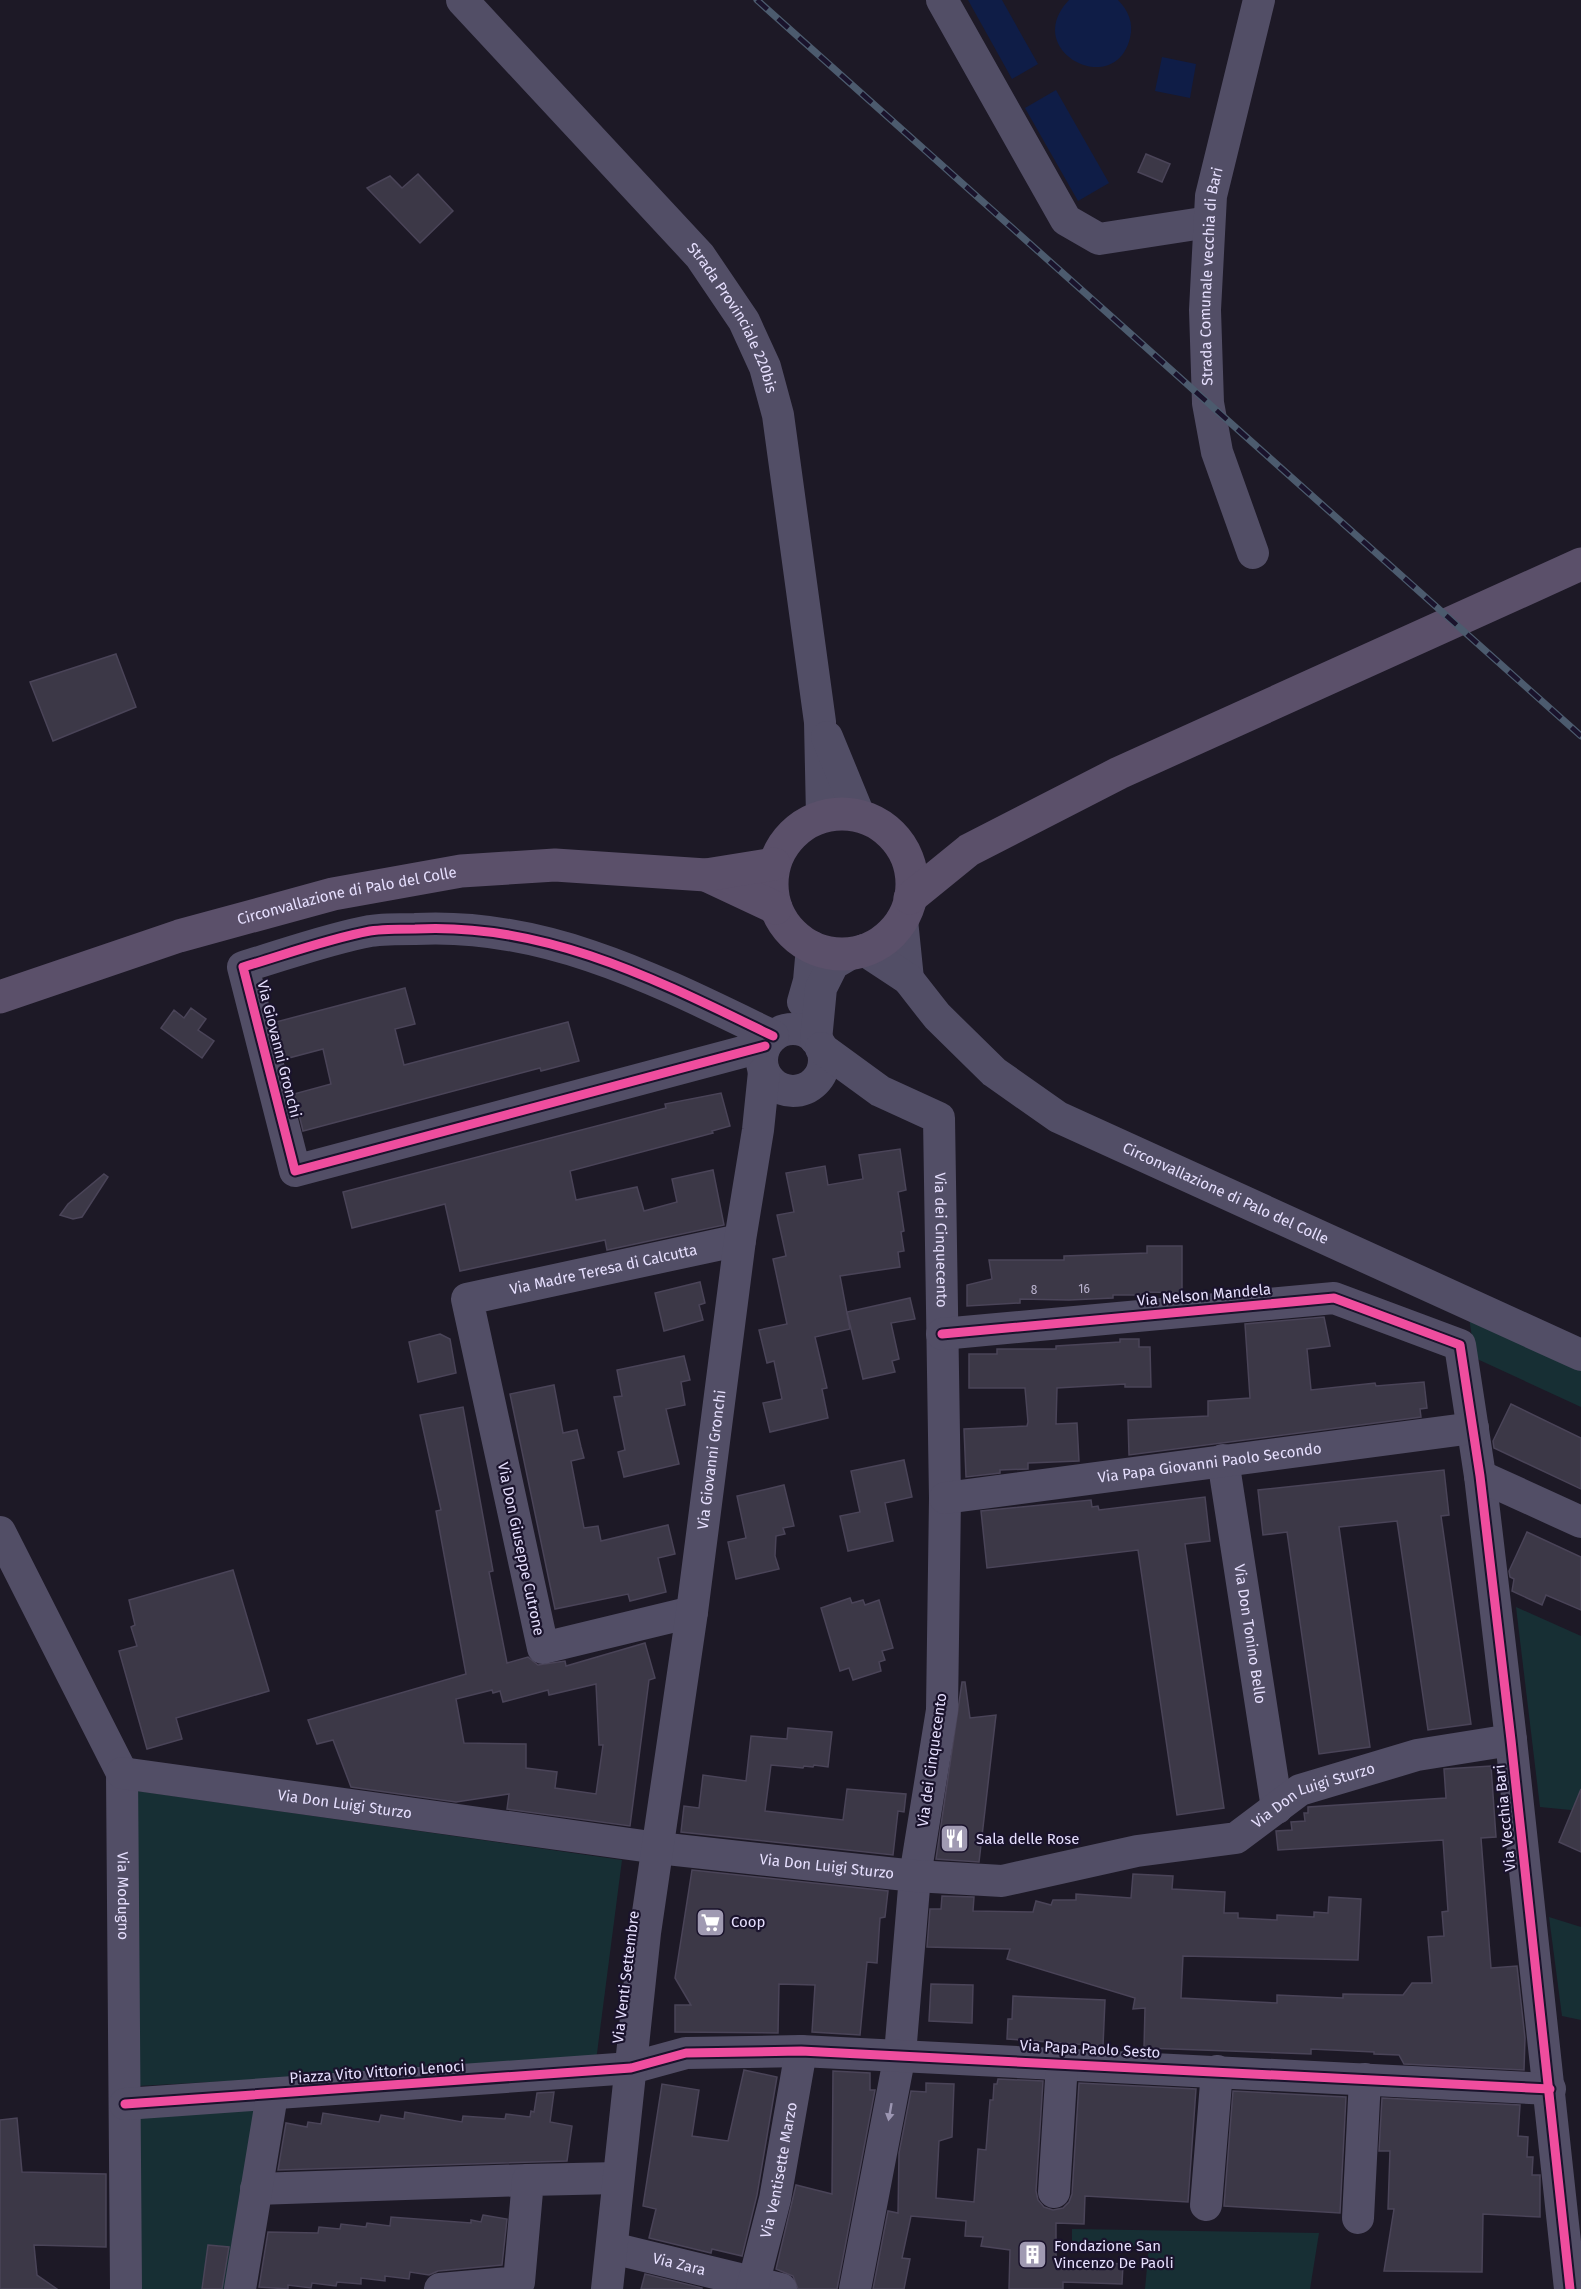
<svg xmlns="http://www.w3.org/2000/svg" width="1581" height="2289" font-family="'Fira Sans',sans-serif">
  <rect width="100%" height="100%" fill="#1d1926"/>
  <g fill="#172f34">
    <path d="M1469,1317L1581,1368V1407L1475,1358Z"/>
    <path d="M1516,1607L1581,1636V1811L1540,1807Z"/>
    <path d="M138,1791L622,1860L596,2061L138,2086Z"/>
    <path d="M1549,1917L1581,1927V2020L1562,2016Z"/>
    <path d="M263,2103L233,2289H137V2112Z"/>
    <path d="M1072,2229L1319,2233L1310,2289H1145L1149,2246L1072,2245Z"/>
  </g>
  <g fill="#0f1d47">
    <path d="M968,0H1002L1038,64L1012,79Z"/>
    <path d="M1069,0H1118C1128,10 1134,23 1130,38C1115,100 1020,51 1069,0Z"/>
    <path d="M1162,57L1196,64L1190,98L1155,91Z"/>
    <path d="M1056,90L1109,183L1078,201L1025,108Z"/>
  </g>
  <g fill="#3c3847" stroke="#4a4458" stroke-width="1.5" fill-rule="evenodd">
    <path d="M1146,154L1170,164L1162,182L1138,172Z"/>
    <path d="M418,174L453,211L420,243L367,188L390,176L402,188Z"/>
    <path d="M116,654L136,707L53,741L30,682Z"/>
    <path d="M405,988L415,1024L395,1029L404,1065L568,1022L579,1061L541,1071L540,1068L303,1131L294,1094L331,1084L323,1049L285,1059L276,1022Z"/>
    <path d="M191,1008L206,1019L198,1030L214,1041L202,1058L161,1028L174,1010L184,1018Z"/>
    <path d="M721,1093L730,1126L712,1131L713,1133L570,1171L576,1200L637,1187L644,1211L677,1202L672,1179L713,1170L724,1225L607,1250L605,1240L460,1271L445,1204L352,1228L343,1192L666,1108L665,1104Z"/>
    <path d="M900,1149L906,1190L898,1192L904,1231L901,1232L904,1251L898,1252L900,1267L840,1276L850,1329L815,1337L827,1388L822,1389L828,1418L770,1432L763,1403L782,1399L774,1361L767,1363L759,1330L787,1324L773,1259L786,1256L777,1215L794,1212L786,1173L825,1166L828,1185L863,1179L859,1155Z"/>
    <path d="M104,1174L108,1177L82,1217L73,1219L60,1215L68,1204Z"/>
    <path d="M1147,1246H1182V1293L1147,1292V1295H1113V1298L1069,1300L1020,1299V1303L967,1306V1285L992,1279L989,1260H1064V1256L1147,1253Z"/>
    <path d="M700,1282L705,1303L699,1305L703,1320L664,1331L655,1293Z"/>
    <path d="M910,1298L915,1319L891,1323L899,1359L892,1361L895,1372L863,1379L847,1312Z"/>
    <path d="M1324,1317L1330,1346L1307,1349L1311,1390L1375,1383L1376,1386L1424,1382L1427,1408L1420,1409L1421,1417L1129,1455L1128,1420L1208,1416V1401L1250,1398L1245,1324Z"/>
    <path d="M440,1334L450,1339L456,1373L418,1382L409,1342Z"/>
    <path d="M1120,1339H1139V1347H1150L1151,1387H1125V1384L1057,1388L1056,1424L1077,1423L1079,1461L1028,1463V1469L1000,1470V1473L966,1477L964,1429L1027,1426L1028,1422L1025,1388H969V1354H997V1349H1056V1346L1120,1342Z"/>
    <path d="M684,1356L690,1380L681,1382L685,1405L666,1409L679,1464L624,1477L618,1452L625,1450L614,1397L622,1396L617,1370Z"/>
    <path d="M554,1385L563,1433L577,1430L581,1447L584,1458L571,1461L584,1528L598,1526L601,1541L668,1525L675,1554L658,1558L666,1592L630,1601L628,1594L555,1609L510,1394Z"/>
    <path d="M1511,1404L1581,1438V1489L1494,1448L1493,1441Z"/>
    <path d="M463,1407L493,1571L489,1572L507,1663L528,1657L538,1665L565,1661L566,1666L645,1643L655,1678L649,1680L630,1826L507,1809L509,1794L456,1802L351,1787L333,1740L317,1744L308,1720L466,1674L436,1511L441,1510L420,1415ZM596,1684L599,1745H603L596,1794L555,1788L557,1772L526,1768V1744L464,1743L456,1699L492,1690L493,1693L500,1691L503,1702L548,1690L549,1695Z"/>
    <path d="M904,1460L912,1497L885,1503L893,1541L848,1551L840,1516L860,1512L851,1471Z"/>
    <path d="M1444,1470L1449,1515L1441,1516L1471,1724L1428,1730L1397,1521L1339,1527L1370,1747L1319,1754L1287,1532L1263,1535L1258,1490Z"/>
    <path d="M784,1485L794,1526L783,1528L785,1534L776,1536L775,1556L779,1569L736,1579L728,1542L746,1538L737,1496Z"/>
    <path d="M1205,1497L1210,1541L1185,1544L1224,1808L1177,1815L1138,1550L987,1568L981,1511L1091,1500L1092,1507L1098,1506L1099,1510Z"/>
    <path d="M1527,1532L1581,1557V1610L1546,1595L1542,1605L1512,1591L1514,1579L1510,1577L1509,1571Z"/>
    <path d="M233,1570L269,1691L176,1718L182,1739L147,1749L119,1651L137,1646L131,1627L135,1625L129,1600Z"/>
    <path d="M850,1598L852,1603L863,1600L865,1605L879,1600L893,1648L882,1651L885,1660L879,1662L881,1671L853,1680L849,1668L840,1671L821,1608Z"/>
    <path d="M962,1682H965L970,1718L996,1715L979,1862L936,1859Z"/>
    <path d="M788,1728L832,1732L828,1767L814,1765L813,1767L804,1766L803,1768L771,1765L765,1811L843,1820L847,1789L906,1794L904,1812L898,1811L893,1855L681,1832L684,1806L699,1808L703,1775L746,1781L751,1736L787,1739Z"/>
    <path d="M1491,1766L1496,1837L1481,1838L1491,1968L1517,1966L1525,2038L1524,2070L1404,2064L1399,2055L1374,2054V2052L1311,2049V2054L1144,2048L1145,2008L1133,2009L1135,1998L1007,1959L1010,1949L927,1947L930,1909H941L942,1896L974,1897L973,1911L1033,1912L1036,1901L1051,1905L1053,1900H1076V1894L1131,1898L1133,1874L1173,1876L1172,1889L1225,1892L1224,1913H1238V1918L1277,1920V1915L1314,1917V1912L1328,1913L1329,1897L1361,1899L1358,1960L1183,1956L1181,1998L1277,2003V1995L1343,1998V1994L1403,1995L1412,1983H1432L1428,1937L1444,1936L1442,1912L1448,1911L1443,1840L1278,1850L1276,1831L1292,1830L1291,1822L1305,1821L1304,1813H1308V1807L1446,1798L1444,1769Z"/>
    <path d="M1581,1789V1852L1559,1842Z"/>
    <path d="M692,1870L888,1891L885,1917L880,1918L877,1963L867,1962L860,2035L812,2032L815,1985L779,1984L778,2033L675,2032V2005H691L675,1978Z"/>
    <path d="M931,1984L973,1985L972,2023L929,2021Z"/>
    <path d="M1013,1996L1105,2000L1103,2046L1007,2039L1008,2019H1012Z"/>
    <path d="M744,2070L777,2077L757,2195L742,2256L712,2249L711,2253L649,2238L656,2209L643,2206L662,2084L699,2090L692,2136L728,2141Z"/>
    <path d="M833,2071L870,2073V2090H875L837,2289H798L793,2276L776,2269L796,2185L832,2194Z"/>
    <path d="M998,2079L1043,2081L1036,2191L1038,2200L1044,2207L1053,2210L1063,2208L1069,2202L1072,2194L1079,2083L1196,2089L1188,2202L1085,2196L1084,2224L1056,2223V2260L1123,2264L1122,2284L1063,2282V2289H1009L1010,2250L981,2246L983,2237L965,2236L966,2221L911,2216L902,2258L910,2259L904,2289H873L888,2211L898,2213L899,2153L911,2091L926,2092V2083L954,2084L952,2137L939,2141L936,2198L974,2202L978,2149L986,2150L990,2100H993L994,2084H997Z"/>
    <path d="M1233,2091L1346,2097L1340,2213L1224,2206Z"/>
    <path d="M554,2092L550,2122L572,2126L567,2161L278,2170L286,2123L307,2127L308,2122L321,2124L323,2113L379,2122L381,2115L404,2119L405,2112L462,2122L463,2116L505,2119L506,2114L530,2117L531,2111L534,2112L537,2093Z"/>
    <path d="M1382,2098L1520,2105L1518,2136L1528,2137L1527,2157H1533L1532,2175H1540V2217L1483,2214L1482,2272L1384,2271L1394,2209H1388L1390,2151H1379Z"/>
    <path d="M17,2118L22,2172L106,2174V2247L34,2245L37,2275L57,2289H0V2120Z"/>
    <path d="M483,2215L507,2219L502,2265L438,2271L429,2275L410,2272L409,2279L385,2276V2281L361,2278V2284L337,2282L336,2286L312,2283L311,2288L288,2285V2289L259,2287L268,2232L318,2233L319,2227L340,2229L341,2224L366,2227L367,2223L390,2226L391,2217L471,2223V2220L481,2222Z"/>
    <path d="M208,2245L229,2247L222,2289H202Z"/>
    <path d="M645,2274L702,2288V2289H641Z"/>
  </g>
  <g fill="none" stroke-linecap="round" stroke-linejoin="round">
    <g stroke="#524e66" stroke-width="32">
      <path id="s1" d="M462,0L700,256L744,321L765,367L778,415L820,722L822,816"/>
      <path d="M942,0L1066,220L1099,239L1209,222"/>
      <path id="s2" d="M1253,553L1217,452L1208,403L1205,310L1211,196L1259,0"/>
      <path d="M827,737L859,815"/>
      <path d="M902,920L908,979"/>
      <path id="s3" d="M864,950L908,979L937,1016L994,1072L1058,1117L1581,1355"/>
      <path d="M803,1002L809,981L812,947"/>
      <circle cx="793" cy="1060" r="31"/>
      <path d="M816,1040L821,988L833,964L850,954"/>
      <path d="M765,1046L295,1171L243,967C284,955 327,939 370,931C384,929 401,929 415,929C546,922 659,981 773,1036"/>
      <path id="s4" d="M821,1048L880,1091L939,1118L945,1498L942,1710L915,1876L900,2054L855,2289"/>
      <path d="M942,1334L1334,1298L1460,1345L1480,1476L1511,1740L1570,2289"/>
      <path id="s5" d="M1223,1460L1277,1808"/>
      <path d="M1480,1476L1581,1522"/>
      <path id="s6" d="M945,1498L1473,1428"/>
      <path id="s7" d="M0,1532L122,1773L126,2289"/>
      <path id="s8" d="M692,1612L543,1648L467,1299L740,1240"/>
      <path id="s9" d="M122,1773L658,1848L915,1876L1002,1881L1137,1851L1236,1838L1300,1790L1417,1755L1511,1740"/>
      <path d="M125,2104L631,2068L686,2053L801,2051L1550,2089"/>
      <path d="M256,2189L528,2180"/>
      <path d="M1054,2192L1062,2063"/>
      <path d="M1206,2205L1217,2071"/>
      <path d="M1358,2218L1365,2079"/>
      <path id="s10" d="M612,2248L781,2289"/>
      <path d="M240,2289L272,2095"/>
      <path d="M440,2289L519,2282L528,2180L618,2178"/>
      <path id="s11" d="M607,2289L645,1933L692,1612L740,1240L758,1130L764,1072"/>
      <path id="s12" d="M752,2289L775,2199L801,2051"/>
    </g>
    <g stroke="#5b506a" stroke-width="33">
      <circle cx="842" cy="884" r="70"/>
      <path d="M706,875L776,908"/>
      <path d="M910,898L969,850L1119,773L1581,564"/>
      <path id="s13" d="M0,997L179,936L333,894L461,871L555,865L706,875L774,864"/>
    </g>
    <defs>
      <path id="rail" d="M757,0L1581,736"/>
    </defs>
    <use href="#rail" stroke="#4c5b6e" stroke-width="7"/>
    <use href="#rail" stroke="#1a132c" stroke-width="4.5" stroke-dasharray="14" stroke-linecap="butt"/>
    <defs>
      <g id="cycleway">
        <path d="M765,1046L295,1171L243,967C284,955 327,939 370,931C384,929 401,929 415,929C546,922 659,981 773,1036"/>
        <path d="M942,1334L1334,1298L1460,1345L1480,1476L1511,1740L1570,2289"/>
        <path d="M125,2104L631,2068L686,2053L801,2051L1550,2089"/>
      </g>
    </defs>
    <use href="#cycleway" stroke="#1a132c" stroke-width="13"/>
    <use href="#cycleway" stroke="#ef4d9e" stroke-width="9"/>
  </g>
  <defs><path id="oneway-solid" d="M-6-.8H1V-3.2L6.5 0L1 3.2V.8H-6Z" transform="scale(1.5)"/></defs>
  <use fill="#9c96b2" href="#oneway-solid" transform="translate(890 2112) rotate(100)"/>
  <defs>
    <symbol id="restaurant-square" viewBox="-11 -11 22 22"><rect x="-9" y="-9" width="18" height="18" rx="4" fill="#a09ab2" stroke="#1a132c"/><path d="M-5-6h1v4h1v-4h1v4h1v-4h1v5L-1.5 .5V6h-2V.5L-5-1ZM5-6V6H3V1.5H1.5Q1.5-4 5-6Z" fill="#fff"/></symbol>
    <symbol id="supermarket-square" viewBox="-11 -11 22 22"><rect x="-9" y="-9" width="18" height="18" rx="4" fill="#a09ab2" stroke="#1a132c"/><path d="M-6-5.5h2.5l.6 2H6L4.5 2H-2.5L-4.4-4H-6ZM-1.5 3.2a1.3 1.3 0 1 0 .1 0ZM3 3.2a1.3 1.3 0 1 0 .1 0Z" fill="#fff"/></symbol>
    <symbol id="building-square" viewBox="-11 -11 22 22"><rect x="-9" y="-9" width="18" height="18" rx="4" fill="#a09ab2" stroke="#1a132c"/><path d="M-4-6H4V6H1V3H-1V6H-4ZM-2.5-4.3h1.7v1.8h-1.7ZM.8-4.3h1.7v1.8H.8ZM-2.5-1h1.7V.8h-1.7ZM.8-1h1.7V.8H.8Z" fill="#fff"/></symbol>
  </defs>
  <g fill-rule="evenodd">
    <use href="#restaurant-square" x="938" y="1822" width="33" height="33"/>
    <use href="#supermarket-square" x="694" y="1906" width="33" height="33"/>
    <use href="#building-square" x="1016" y="2238" width="33" height="33"/>
  </g>
  <g text-anchor="middle" dominant-baseline="central" stroke-width="4.5" stroke-linejoin="round" paint-order="stroke">
    <g font-size="12" fill="#bcb5d0">
      <text x="1084" y="1289">16</text>
      <text x="1034" y="1290">8</text>
    </g>
    <g font-size="15" fill="#e6dffe" stroke="#1a132c">
      <text stroke="none"><textPath href="#s2" startOffset="284">Strada Comunale vecchia di Bari</textPath></text>
      <text stroke="none"><textPath href="#s1" startOffset="420">Strada Provinciale 220bis</textPath></text>
      <text stroke="none"><textPath href="#s13" startOffset="362">Circonvallazione di Palo del Colle</textPath></text>
      <text transform="translate(279 1049) rotate(76)">Via Giovanni Gronchi</text>
      <text stroke="none"><textPath href="#s3" startOffset="442">Circonvallazione di Palo del Colle</textPath></text>
      <text stroke="none"><textPath href="#s4" startOffset="260">Via dei Cinquecento</textPath></text>
      <text stroke="none"><textPath href="#s8" startOffset="650">Via Madre Teresa di Calcutta</textPath></text>
      <text transform="translate(1204 1295) rotate(-5)">Via Nelson Mandela</text>
      <text stroke="none"><textPath href="#s11" startOffset="836">Via Giovanni Gronchi</textPath></text>
      <text stroke="none"><textPath href="#s6" startOffset="267">Via Papa Giovanni Paolo Secondo</textPath></text>
      <text transform="translate(521 1549) rotate(78)">Via Don Giuseppe Cutrone</text>
      <text stroke="none"><textPath href="#s5" startOffset="176">Via Don Tonino Bello</textPath></text>
      <text transform="translate(932 1760) rotate(-82)">Via dei Cinquecento</text>
      <text stroke="none"><textPath href="#s9" startOffset="1215">Via Don Luigi Sturzo</textPath></text>
      <text stroke="none"><textPath href="#s9" startOffset="225">Via Don Luigi Sturzo</textPath></text>
      <text transform="translate(1505 1818) rotate(-96)">Via Vecchia Bari</text>
      <text stroke="none"><textPath href="#s9" startOffset="711">Via Don Luigi Sturzo</textPath></text>
      <text stroke="none"><textPath href="#s7" startOffset="393">Via Modugno</textPath></text>
      <text transform="translate(626 1977) rotate(-83)">Via Venti Settembre</text>
      <text transform="translate(1090 2049) rotate(3)">Via Papa Paolo Sesto</text>
      <text transform="translate(377 2072) rotate(-4)">Piazza Vito Vittorio Lenoci</text>
      <text stroke="none"><textPath href="#s12" startOffset="122">Via Ventisette Marzo</textPath></text>
      <text stroke="none"><textPath href="#s10" startOffset="69">Via Zara</textPath></text>
    </g>
    <g font-size="15" fill="#e6dffe" stroke="#1a132c" text-anchor="start">
      <text x="976" y="1839">Sala delle Rose</text>
      <text x="731" y="1922">Coop</text>
      <text x="1054" y="2246">Fondazione San<tspan x="1054" dy="17">Vincenzo De Paoli</tspan></text>
    </g>
  </g>
</svg>
